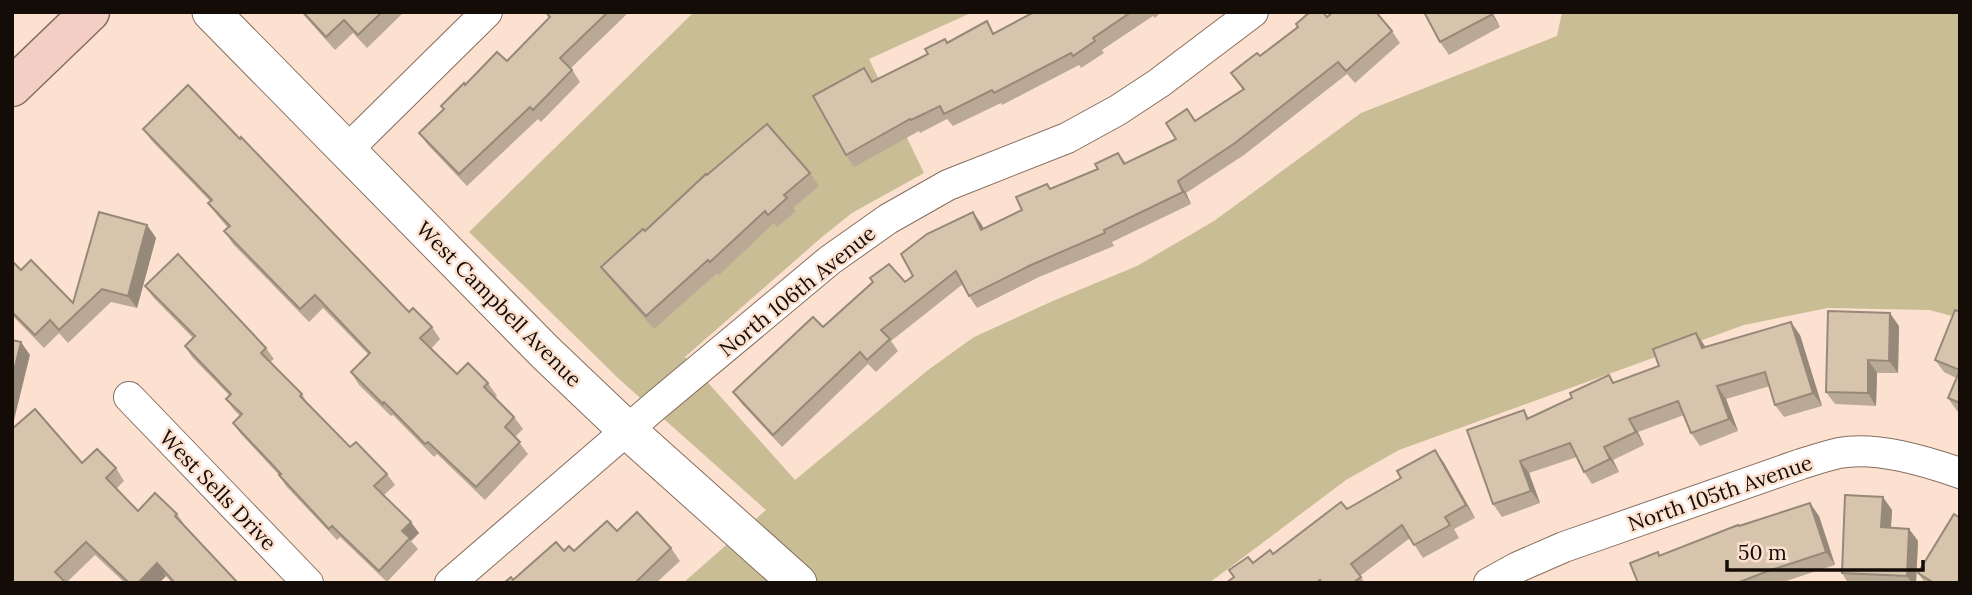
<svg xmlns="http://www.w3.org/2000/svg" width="1972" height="595" font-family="Lora,serif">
  <rect width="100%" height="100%" fill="#fde1d0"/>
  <path fill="#c9bd96" d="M694,12H973L869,59L924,173L852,213L822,237L685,357L795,480L928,370L974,337L1055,300L1137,266L1214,221L1361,113L1557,36L1562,12H1960V318L1929,310L1828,308L1744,325L1399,450L1346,480L1209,583H683L766,510L619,379L469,232Z"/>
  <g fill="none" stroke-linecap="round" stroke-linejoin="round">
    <defs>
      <g id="minor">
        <path d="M347,150L487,12"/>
        <path d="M129,397L308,583"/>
        <path d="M450,583L655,406L830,260L888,219L948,185L1067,138L1118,110L1159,83L1253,12"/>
        <path d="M1489,583L1518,567L1564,547L1801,464C1814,460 1826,456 1839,453C1876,446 1925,461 1960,473"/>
      </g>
      <path id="tertiary" d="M211,12L545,352L627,430L798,583"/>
      <path id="secondary" d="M12,87L90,12"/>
    </defs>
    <use href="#minor" stroke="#866e5f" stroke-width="32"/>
    <use href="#tertiary" stroke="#866e5f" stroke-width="39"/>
    <use href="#secondary" stroke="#866e5f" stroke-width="41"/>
    <use href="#minor" stroke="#fff" stroke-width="30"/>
    <use href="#tertiary" stroke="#fff" stroke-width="37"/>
    <use href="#secondary" stroke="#f4cec5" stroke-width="38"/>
  </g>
  <g fill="#b9a995">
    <path d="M301,12H404L367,48L353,33L335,50Z"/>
    <path d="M545,12H629L571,68L580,82L541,122L538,119L467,186L428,145L419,133L444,110L441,106L465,85L507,61L549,18Z"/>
    <path d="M1034,12H1161L1155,18L1153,16L1102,50L1104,53L1081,68L1079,65L1002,105L1001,103L953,126L947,119L920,133L919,131L854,167L846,155L873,81L928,54L945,39L948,42L995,33Z"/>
    <path d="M1492,12L1500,27L1449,55L1440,42Z"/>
    <path d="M1327,17L1392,31L1400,43L1355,83L1347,74L1244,155L1186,193L1191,204L1112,242L1114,246L1039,277L977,308L969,296L963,284L891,341L898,351L876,372L868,364L782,447L742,404L733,392L823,327L905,282L913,276L973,212L984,229L1022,210L1047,184L1051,189L1098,169L1118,153L1126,163L1176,139L1195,121L1243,90L1231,73Z"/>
    <path d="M143,129L432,327L440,339L431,349L457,374L488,383L497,396L495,398L514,417L523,429L515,437L528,454L485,500L437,454L434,457L393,415L391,416L359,385L351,372L368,354L323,308L309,322L233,244L224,231L228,228L217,215L208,203L210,201L152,141Z"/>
    <path d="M810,173L819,186L793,208L796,211L777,227L774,223L719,275L717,273L654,329L610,279L601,267L645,231L707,175Z"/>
    <path d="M147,225L156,238L137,308L111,302L68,343L59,333L44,348L12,315V263L21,270L73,303Z"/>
    <path d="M145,286L266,348L274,359L270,362L302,394L309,406L350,447L387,474L395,485L384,495L419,533L411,541L418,549L387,582L340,537L337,540L286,486L279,475L241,434L233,423L240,416L234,410L226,399L229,395L192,357L185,346L193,338L153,297Z"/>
    <path d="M1960,312V412L1957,411L1948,398L1956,378L1944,372L1935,360Z"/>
    <path d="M1899,326L1898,373H1877L1876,406L1835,404L1826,392Z"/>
    <path d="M1800,335L1822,406L1784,417L1775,405L1770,386L1726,399L1738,431L1700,446L1691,433L1684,415L1638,432L1644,445L1613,460L1619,472L1592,484L1584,472L1577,457L1529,473L1540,503L1502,517L1493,504L1524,410L1529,418L1706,347Z"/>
    <path d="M82,463L116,468L124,481L116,489L138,511L177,514L186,527L238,583H172L166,576L159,583H125L95,555L66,583H12Z"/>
    <path d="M1444,463L1475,518L1454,529L1459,538L1423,558L1410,538L1360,576L1365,583H1226L1253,563L1273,554L1347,509Z"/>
    <path d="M1892,510L1891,528L1909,529L1918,541L1916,583H1848L1842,573Z"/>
    <path d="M1819,516L1835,565L1780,583H1638L1658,552L1660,555L1739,526Z"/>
    <path d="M617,531L671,548L680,561L656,583H504L513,580L564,551H574Z"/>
    <path d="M1918,573L1960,583H1925Z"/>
  </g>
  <g fill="#968979">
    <path d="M1490,12H1492L1500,27Z"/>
    <path d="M1178,181L1186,193L1191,204L1183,192Z"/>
    <path d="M973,212L982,225L990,242L981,230Z"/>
    <path d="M147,225L156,238L137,308L128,296Z"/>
    <path d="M1890,313L1899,326L1898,373L1889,361Z"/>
    <path d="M1791,322L1800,335L1822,406L1813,393Z"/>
    <path d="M1696,333L1705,346L1711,361L1702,348Z"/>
    <path d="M21,342L30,355L14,420L12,417V379Z"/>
    <path d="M1868,360L1877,373L1876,406L1868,393Z"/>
    <path d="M1717,386L1726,399L1738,431L1729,419Z"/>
    <path d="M1629,419L1638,432L1644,445L1636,432Z"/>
    <path d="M1604,447L1613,460L1619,472L1610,459Z"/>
    <path d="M1435,450L1444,463L1475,518L1466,505Z"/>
    <path d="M1520,461L1529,473L1540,503L1531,491Z"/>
    <path d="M1883,497L1892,510L1890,540L1881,527Z"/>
    <path d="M1810,503L1819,516L1835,565L1826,552Z"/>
    <path d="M411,522L419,533L411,541L402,531Z"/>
    <path d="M1909,529L1918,541L1916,583H1912L1907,576Z"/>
    <path d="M157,563L166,576L159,583H138Z"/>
  </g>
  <g fill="#d7c4ad" stroke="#968979" stroke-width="2">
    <path d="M303,12H382L358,35L344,20L326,37Z"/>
    <path d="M546,12H608L560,58L572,70L533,110L530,107L459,174L419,133L444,109L441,106L464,83L465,85L497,52L507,61L550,17Z"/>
    <path d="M1034,12H1131L1093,38L1095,41L1073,56L1071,53L994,93L992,90L944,114L940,106L911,120L910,119L846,155L813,96L864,68L872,82L928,54L925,49L945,39L947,43L987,21L993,34Z"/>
    <path d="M1310,12H1323L1327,17L1333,12H1376L1392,31L1346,71L1338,62L1235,143L1178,181L1183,192L1104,230L1105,233L1031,265L969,296L956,271L881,330L890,339L867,360L860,352L773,435L733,392L813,317L823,327L873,282L870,278L889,264L905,282L913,276L901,254L927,234L973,212L981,230L1022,210L1016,197L1047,184L1050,189L1098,169L1095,164L1118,153L1124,164L1176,139L1166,123L1187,109L1195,121L1244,89L1231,73L1257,53L1260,56L1298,27L1296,24Z"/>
    <path d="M1424,12H1490L1491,15L1440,42Z"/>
    <path d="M188,85L240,139L241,137L409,312L413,308L432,327L420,338L457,374L468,363L488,383L484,387L514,417L505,427L520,442L476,487L428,442L425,444L384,402L383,404L351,372L370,353L315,295L300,309L224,231L230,226L208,203L212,200L143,129Z"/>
    <path d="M767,124L810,173L784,195L787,198L768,215L765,211L710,262L708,260L646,316L601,267L643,229L645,231L706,174L707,175Z"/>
    <path d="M99,212L147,225L128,296L102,289L59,330L50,320L35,335L12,312V263L13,262L21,270L31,260L73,303Z"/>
    <path d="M178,254L266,348L261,353L302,394L300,396L350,447L356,442L387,474L374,486L411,522L402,531L410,538L379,571L332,526L329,529L279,475L281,474L233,423L242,414L226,399L231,394L185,346L195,336L145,286Z"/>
    <path d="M1955,310L1960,312V403L1948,398L1960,370L1935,360Z"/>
    <path d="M1828,311L1890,313L1889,361L1868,360V393L1826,392Z"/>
    <path d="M1791,322L1813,393L1775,405L1765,372L1717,386L1729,419L1691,433L1678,401L1629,419L1636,432L1604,447L1610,459L1584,472L1570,443L1520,461L1531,491L1493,504L1467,430L1524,410L1527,419L1572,398L1570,393L1609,375L1613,383L1659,366L1653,349L1696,333L1702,348Z"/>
    <path d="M12,340L21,342L12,379Z"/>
    <path d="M35,409L82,463L97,449L116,468L106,478L138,511L155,493L177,514L175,516L238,583H175L157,563L138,583H129L86,542L55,572L66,583H12V429Z"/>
    <path d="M1435,450L1466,505L1445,517L1450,525L1414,545L1402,525L1351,564L1361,577L1353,583H1322L1320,580L1316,583H1226L1234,577L1229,570L1248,557L1253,563L1270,550L1273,554L1341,502L1347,509L1401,478L1397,471Z"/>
    <path d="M1845,495L1883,497L1881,527L1909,529L1907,576L1842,573Z"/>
    <path d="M1810,503L1826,552L1768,571L1737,583H1638L1630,563L1658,552L1659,556L1738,525L1739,526Z"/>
    <path d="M637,512L671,548L635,583H504L511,577L513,580L556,542L564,551L569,546L574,551L607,521L617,531Z"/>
    <path d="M1954,514L1960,518V583H1934L1918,573Z"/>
  </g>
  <g text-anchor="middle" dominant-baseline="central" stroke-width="5" stroke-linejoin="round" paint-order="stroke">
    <g font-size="21" fill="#140c06" stroke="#fde1d0">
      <text transform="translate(797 291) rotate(-39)">North 106th Avenue</text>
      <text transform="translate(499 304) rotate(45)">West Campbell Avenue</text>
      <text transform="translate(218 490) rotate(46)">West Sells Drive</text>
      <text transform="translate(1720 493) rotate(-19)">North 105th Avenue</text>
    </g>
  </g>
  <rect width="1972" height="595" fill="none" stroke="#140c06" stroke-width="28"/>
  <path d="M1727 560v10h196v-10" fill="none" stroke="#140c06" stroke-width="3.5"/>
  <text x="1738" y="560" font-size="21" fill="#140c06" stroke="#fde1d0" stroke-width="5" paint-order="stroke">50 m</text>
</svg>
